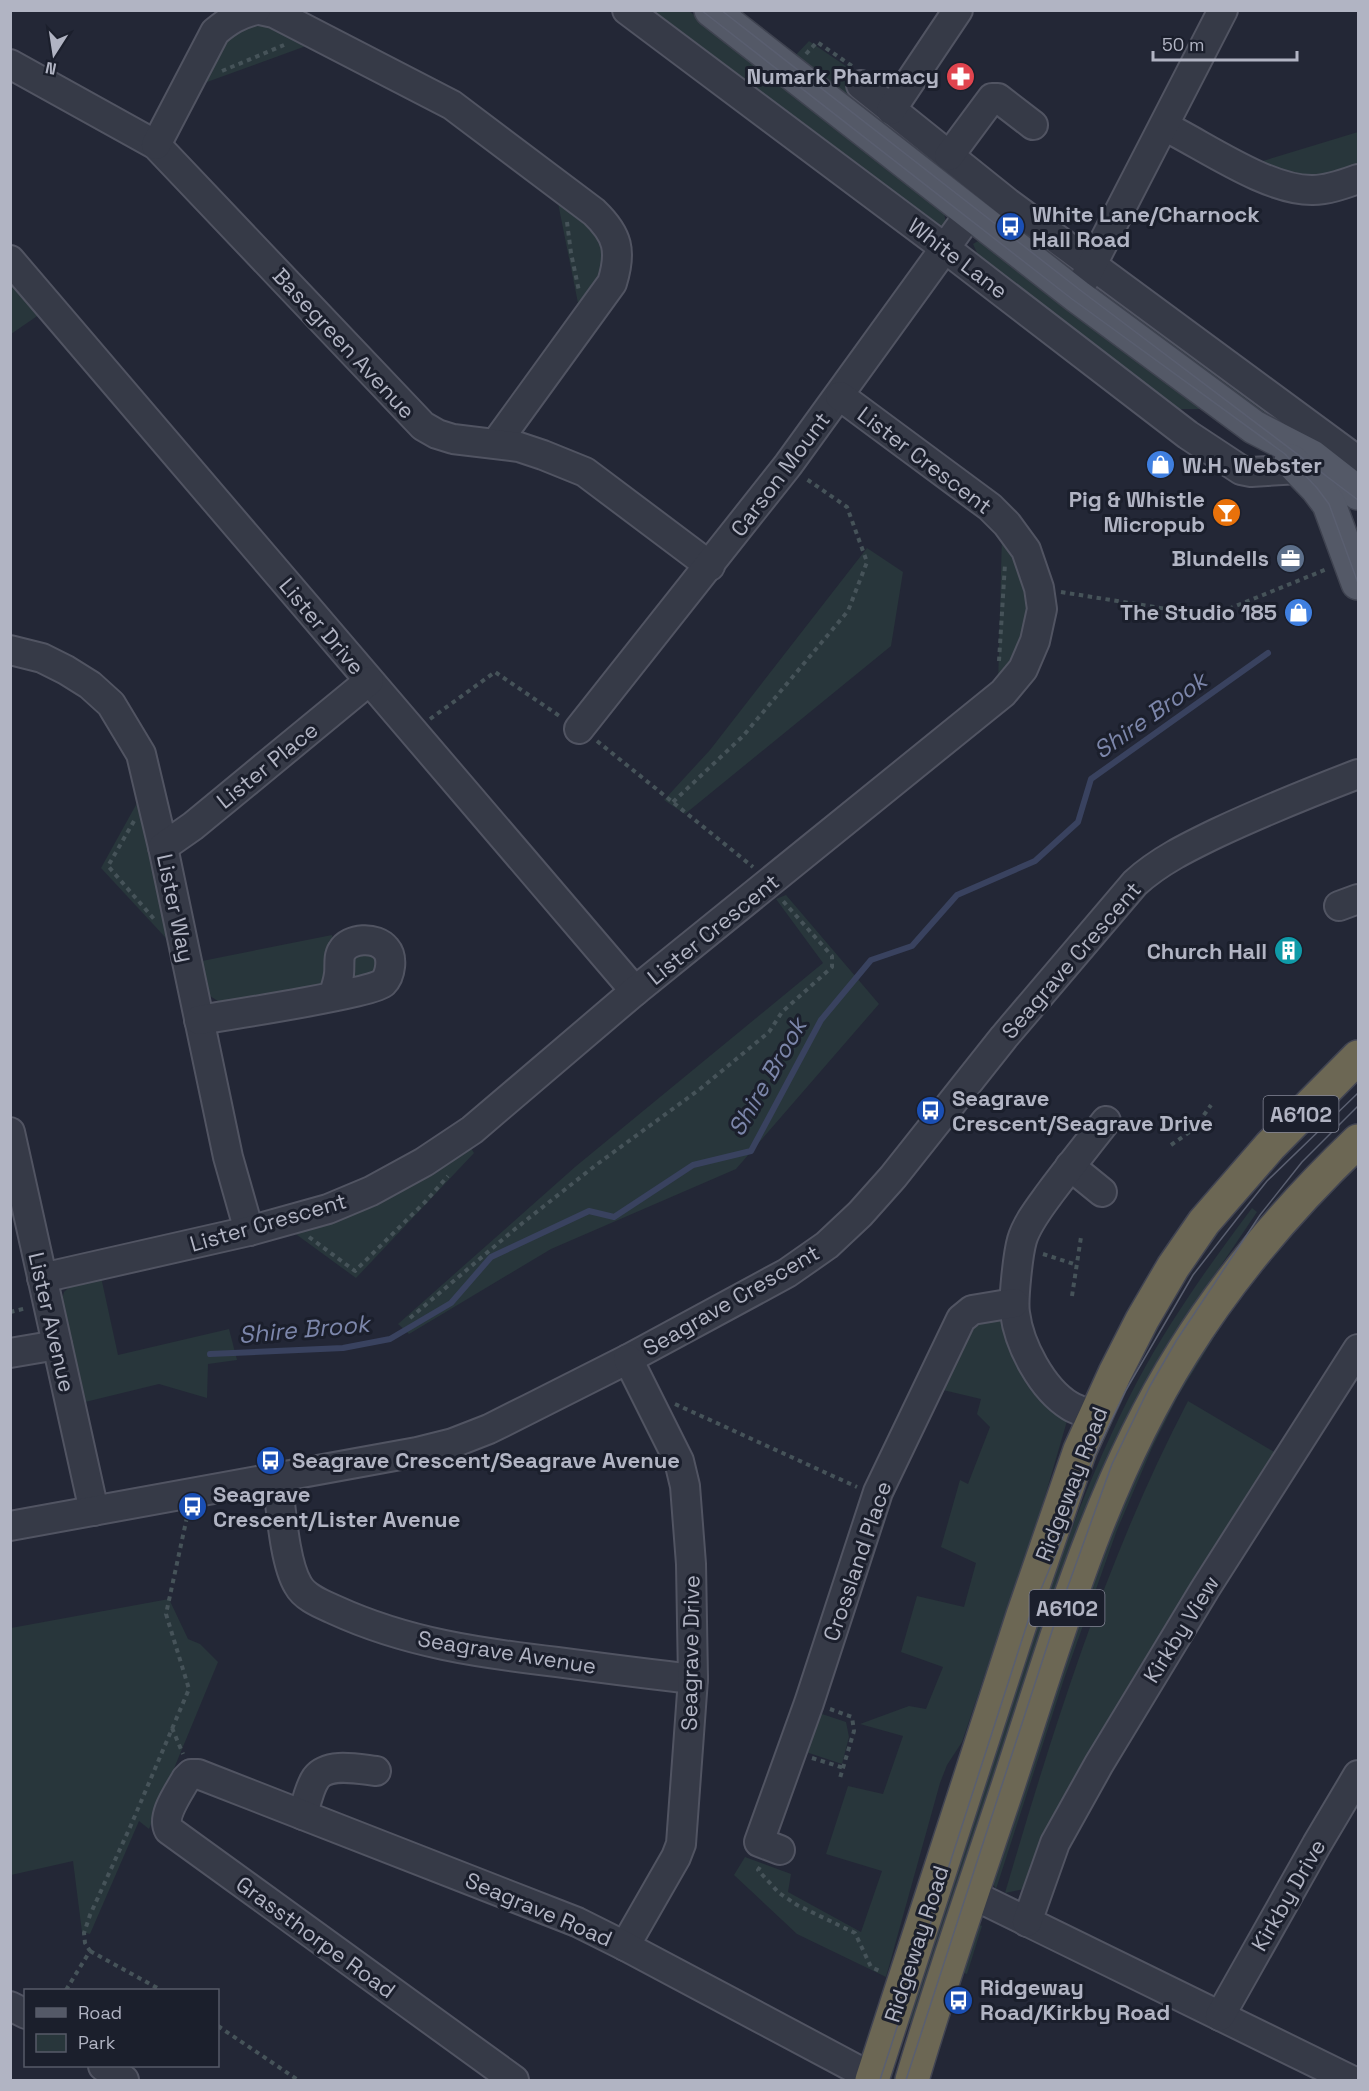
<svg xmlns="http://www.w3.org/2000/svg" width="1369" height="2091" font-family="'Space Grotesk',sans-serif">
  <rect width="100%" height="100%" fill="#232736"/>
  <g fill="#28363b">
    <path d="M643,11H689L944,212L946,224L943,230Z"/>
    <path d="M258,22L317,42L196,86L226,34Z"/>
    <path d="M809,41L856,73L847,87L1031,228L1070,263L1061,268L792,59Z"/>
    <path d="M1358,132V169L1313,182L1256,163Z"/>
    <path d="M557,198L601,233L608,264L580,313Z"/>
    <path d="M978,241L983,242L1203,409H1164L981,262L973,244Z"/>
    <path d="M10,274L43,312L11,334H10Z"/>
    <path d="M1111,293L1337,458L1279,429L1117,309L1108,296Z"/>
    <path d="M1002,534L1032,591L1026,649L998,686Z"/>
    <path d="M867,548L903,572L891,646L685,814L664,800L710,750Z"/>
    <path d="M142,794L178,951L101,868Z"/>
    <path d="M786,895L879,1004L736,1169L551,1249L409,1334L398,1324L575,1167L823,963L776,899Z"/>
    <path d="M332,935L335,945L323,985L223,1004L205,993L197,962Z"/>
    <path d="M354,954H371L377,960L378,977L350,978Z"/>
    <path d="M467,1142L474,1153L356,1278L293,1232Z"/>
    <path d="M1252,1208L1257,1212L1174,1335L1145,1387L916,2026L906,2022C940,1919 974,1815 1008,1712C1045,1600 1082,1487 1137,1382C1170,1320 1210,1264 1252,1208Z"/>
    <path d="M101,1277L118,1355L229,1329L237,1360L208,1364L207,1398L159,1384L81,1403L60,1308L64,1292L75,1282Z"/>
    <path d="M995,1305L1029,1379L1067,1421L1044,1500L962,1742L947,1765L940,1783L886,1977L797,1934L734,1875L745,1857L791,1874L788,1892L861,1932L882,1871L826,1854L848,1786L883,1794L903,1736L860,1724L909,1706L926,1709L943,1667L901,1652L917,1596L964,1607L976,1563L941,1547L960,1480L968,1484L990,1427L977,1414L981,1399L943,1390L970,1317Z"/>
    <path d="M1234,1305L1178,1396L1152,1448L1117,1530L1064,1679L996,1889L991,1880L1085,1589L1172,1392Z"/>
    <path d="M1188,1401L1276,1453L1024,1889L1005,1893C1054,1726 1107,1556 1188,1401Z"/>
    <path d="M169,1599L188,1639L200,1644L218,1662L149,1829L139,1821L90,1934L82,1932L73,1861L11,1875V1628Z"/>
    <path d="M816,1712L846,1722L849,1737L842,1764L803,1751Z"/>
    <path d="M975,1923L982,1926L967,1974L964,1973L969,1938Z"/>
  </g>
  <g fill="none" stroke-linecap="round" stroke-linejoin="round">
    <path stroke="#39425f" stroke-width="6" d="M210,1354L343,1348L390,1339L451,1303L491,1257L589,1211L614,1217L693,1165L751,1151L821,1020L871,960L912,946L957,895L1035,861L1078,822L1091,779L1268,653"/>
    <defs>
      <g id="minor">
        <path d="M260,10L274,13L452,105L594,212C618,235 622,251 612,283L496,443"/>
        <path d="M627,10L946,249L1188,435L1241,470L1251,472L1300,469"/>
        <path d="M10,64L156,145L423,426L437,434L453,439L519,447L543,455L585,472L710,566"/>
        <path d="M861,85L1008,203L1358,461"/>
        <path d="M891,110L958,10"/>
        <path d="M1164,126C1205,146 1268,191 1313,190C1328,190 1344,184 1358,179"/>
        <path d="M156,145L215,32C228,21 239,14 256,10"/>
        <path d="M949,156L992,98H998L1033,125"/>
        <path d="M10,260L635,991"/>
        <path d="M1084,280L1223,10"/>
        <path d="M10,650L42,658L66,670L90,685L111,704L141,754L163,847L228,1157L249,1231"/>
        <path d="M579,729L788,465L971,212"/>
        <path d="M163,847L193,826L369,681"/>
        <path d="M1339,906L1358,899"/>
        <path d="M199,1020C224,1016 373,993 383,983C391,975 393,957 386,949C376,936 349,938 342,951C338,957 340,967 339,974C338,982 336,988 333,996"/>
        <path d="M10,1132L94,1511"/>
        <path d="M1070,1166L1102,1192"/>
        <path d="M42,1278L249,1231L328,1209L371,1191L424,1162L472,1130L635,991L1003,693L1023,669L1035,641L1042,609L1039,588L1026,550L1007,524L990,507L840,396"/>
        <path d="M10,1353L57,1345"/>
        <path d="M1095,1417C1086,1413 1077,1410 1070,1406C1042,1389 1019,1345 1015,1313C1013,1300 1018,1254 1022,1240C1027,1223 1040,1207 1050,1193C1068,1169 1087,1145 1106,1121"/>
        <path d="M277,1478C281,1506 284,1562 298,1585C305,1598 322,1604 335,1610C407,1643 480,1653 557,1662C602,1668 648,1674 693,1679"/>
        <path d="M10,1526L417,1452L453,1443L489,1429L531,1408L628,1359L787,1273L827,1245L860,1214L893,1177L1004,1037L1135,883C1159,861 1188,847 1217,833C1264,811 1311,792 1358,774"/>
        <path d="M303,1815C306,1804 309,1788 316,1778C328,1762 358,1769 376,1771"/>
        <path d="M780,1850L759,1842L809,1703L878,1492L961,1319L972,1310L1014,1303"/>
        <path d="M973,1895L1351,2080"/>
        <path d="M1027,1922L1055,1843L1099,1764L1205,1589L1358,1349"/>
        <path d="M625,1946L676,1857L681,1844L693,1679L691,1564L685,1486L679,1461L628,1359"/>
        <path d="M10,2006L26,2014"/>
        <path d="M1220,2016L1317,1844L1358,1775"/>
        <path d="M103,2066L124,2080"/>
        <path d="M514,2080L169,1830C161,1816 179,1792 186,1779L191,1774H198L577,1922L625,1946L873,2078"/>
      </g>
      <g id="major">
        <path d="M711,10L1077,296L1254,427L1312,457L1358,493"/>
        <path d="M1291,461L1317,488L1329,504L1358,583"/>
      </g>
      <g id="highway">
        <path d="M872,2080L1023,1615L1080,1450L1115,1373L1142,1320L1173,1267L1204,1222L1270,1146L1358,1057"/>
        <path d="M912,2080C941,1981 976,1882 1009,1783C1057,1637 1100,1484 1183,1352C1231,1275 1293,1203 1358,1141"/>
      </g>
    </defs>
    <use href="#minor" stroke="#515462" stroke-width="32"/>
    <use href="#major" stroke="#3f4350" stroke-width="36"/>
    <use href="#highway" stroke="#414452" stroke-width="36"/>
    <g stroke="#465359" stroke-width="4" stroke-dasharray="4.5 4.5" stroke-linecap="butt">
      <path d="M806,54L817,42L852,66"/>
      <path d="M222,71L284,45"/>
      <path d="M567,222L571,253L579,291"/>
      <path d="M1061,592L1211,616L1327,569"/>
      <path d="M999,661L1005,564"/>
      <path d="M430,719L495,672L561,717"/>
      <path d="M597,741L753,867"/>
      <path d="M673,802L743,736L848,611L867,562L847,507L805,478"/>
      <path d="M134,821L108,866L154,919"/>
      <path d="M1171,1145L1194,1129L1211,1105"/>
      <path d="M309,1237L355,1271L426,1201L448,1176"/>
      <path d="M1043,1254L1077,1265"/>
      <path d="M1072,1296L1081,1237"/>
      <path d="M10,1312L27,1308"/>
      <path d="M410,1318L515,1229L596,1165L700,1089L769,1032L782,1012L832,967V956L783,901"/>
      <path d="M675,1404L857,1487"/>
      <path d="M830,1709L852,1717L854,1731L840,1778"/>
      <path d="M172,1728L183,1754"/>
      <path d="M812,1758L844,1768"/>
      <path d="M760,1867L758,1870L779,1893L797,1905L855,1933L871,1967L882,1972"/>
      <path d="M90,1951L161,1990"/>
      <path d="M66,1990L90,1951L85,1943L84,1933L90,1915L131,1825L189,1689L166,1614L187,1517"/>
      <path d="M218,2026L298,2080"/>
    </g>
    <use href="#minor" stroke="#363a47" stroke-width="28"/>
    <use href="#major" stroke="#545967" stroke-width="33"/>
    <use href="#highway" stroke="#6c6754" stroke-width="33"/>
    <g stroke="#5a5f70" stroke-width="1.5">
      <path d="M701,10L1072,299L1285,454L1317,488L1329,504L1358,583"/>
      <path d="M721,10L1080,290L1358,500"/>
      <path d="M880,2080L1030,1615L1063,1537L1093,1458L1126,1390L1193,1275L1243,1211L1267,1181L1358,1093"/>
      <path d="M906,2080L1054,1625L1112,1464L1150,1386L1176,1341L1260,1215L1302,1162L1358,1106"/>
    </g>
  </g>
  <defs>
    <symbol id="pharmacy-disc" viewBox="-11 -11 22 22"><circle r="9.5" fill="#e0444e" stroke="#1b1f2c"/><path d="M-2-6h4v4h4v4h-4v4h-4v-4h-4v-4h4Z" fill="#fff"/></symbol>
    <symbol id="bus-disc" viewBox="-11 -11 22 22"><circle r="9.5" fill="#1a4fb4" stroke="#1b1f2c"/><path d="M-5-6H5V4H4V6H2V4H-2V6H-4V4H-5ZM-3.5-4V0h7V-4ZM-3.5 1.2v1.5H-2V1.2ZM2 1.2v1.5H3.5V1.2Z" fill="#fff"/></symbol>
    <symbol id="shop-disc" viewBox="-11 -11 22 22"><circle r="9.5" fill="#3f7fe0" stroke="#1b1f2c"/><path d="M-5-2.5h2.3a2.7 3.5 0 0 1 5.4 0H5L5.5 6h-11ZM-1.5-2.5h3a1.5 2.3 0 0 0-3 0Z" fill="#fff"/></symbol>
    <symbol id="bar-disc" viewBox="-11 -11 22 22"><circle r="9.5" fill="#e8710a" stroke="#1b1f2c"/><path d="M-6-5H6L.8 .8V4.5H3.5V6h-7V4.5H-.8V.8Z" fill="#fff"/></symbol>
    <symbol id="office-disc" viewBox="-11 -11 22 22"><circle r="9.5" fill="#5c6f8a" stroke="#1b1f2c"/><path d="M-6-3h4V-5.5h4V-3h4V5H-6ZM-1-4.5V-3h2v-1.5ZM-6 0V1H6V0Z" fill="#fff"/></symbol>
    <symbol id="building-disc" viewBox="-11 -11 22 22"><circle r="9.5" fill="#0f9aa8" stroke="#1b1f2c"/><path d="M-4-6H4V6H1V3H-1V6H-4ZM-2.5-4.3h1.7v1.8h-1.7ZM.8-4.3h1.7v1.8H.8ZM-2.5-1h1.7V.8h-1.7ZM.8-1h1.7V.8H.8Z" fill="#fff"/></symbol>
  </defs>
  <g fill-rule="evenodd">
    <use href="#pharmacy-disc" x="944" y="60" width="33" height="33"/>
    <use href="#bus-disc" x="994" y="210" width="33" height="33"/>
    <use href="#shop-disc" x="1144" y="448" width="33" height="33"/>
    <use href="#bar-disc" x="1210" y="496" width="33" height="33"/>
    <use href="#office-disc" x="1274" y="542" width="33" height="33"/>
    <use href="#shop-disc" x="1282" y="596" width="33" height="33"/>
    <use href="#building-disc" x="1272" y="934" width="33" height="33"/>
    <use href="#bus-disc" x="914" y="1094" width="33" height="33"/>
    <use href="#bus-disc" x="254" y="1444" width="33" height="33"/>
    <use href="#bus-disc" x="176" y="1490" width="33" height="33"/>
    <use href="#bus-disc" x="942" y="1984" width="33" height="33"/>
  </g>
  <g text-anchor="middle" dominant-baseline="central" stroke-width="6" stroke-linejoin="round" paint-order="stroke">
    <g fill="#1b1f2c" stroke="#848796" stroke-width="1.5">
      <rect x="1263.5" y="1096" width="75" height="36" rx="4.5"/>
      <rect x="1029.5" y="1590" width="75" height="36" rx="4.5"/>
    </g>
    <g font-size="21" font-weight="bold" fill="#b1b4c3">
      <text x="1301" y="1114">A6102</text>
      <text x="1067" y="1608">A6102</text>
    </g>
    <g font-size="22" font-weight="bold" fill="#b1b4c3" stroke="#1b1f2c" text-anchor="start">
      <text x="939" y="76" text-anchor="end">Numark Pharmacy</text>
      <text x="1032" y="214">White Lane/Charnock<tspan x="1032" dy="25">Hall Road</tspan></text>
      <text x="1182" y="465">W.H. Webster</text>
      <text x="1205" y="499" text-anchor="end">Pig &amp; Whistle<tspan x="1205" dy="25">Micropub</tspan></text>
      <text x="1269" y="558" text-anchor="end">Blundells</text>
      <text x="1277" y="612" text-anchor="end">The Studio 185</text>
      <text x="1267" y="951" text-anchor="end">Church Hall</text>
      <text x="952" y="1098">Seagrave<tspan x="952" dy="25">Crescent/Seagrave Drive</tspan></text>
      <text x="292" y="1460">Seagrave Crescent/Seagrave Avenue</text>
      <text x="213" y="1494">Seagrave<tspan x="213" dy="25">Crescent/Lister Avenue</tspan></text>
      <text x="980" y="1987">Ridgeway<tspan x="980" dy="25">Road/Kirkby Road</tspan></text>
    </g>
    <g font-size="22" fill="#b1b4c3" stroke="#1b1f2c">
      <text transform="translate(958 258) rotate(37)">White Lane</text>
      <text transform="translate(344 343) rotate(47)">Basegreen Avenue</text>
      <text transform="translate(925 460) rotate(37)">Lister Crescent</text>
      <text transform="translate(780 474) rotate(-53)">Carson Mount</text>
      <text transform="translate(322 626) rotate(50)">Lister Drive</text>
      <text transform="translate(267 765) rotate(-39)">Lister Place</text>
      <text transform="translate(176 908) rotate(78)">Lister Way</text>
      <text transform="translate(713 929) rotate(-39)">Lister Crescent</text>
      <text transform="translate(1071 960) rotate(-49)">Seagrave Crescent</text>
      <text transform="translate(268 1222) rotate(-16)">Lister Crescent</text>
      <text transform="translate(731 1300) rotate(-30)">Seagrave Crescent</text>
      <text transform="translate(52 1322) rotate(77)">Lister Avenue</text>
      <text transform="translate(1071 1484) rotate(-69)">Ridgeway Road</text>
      <text transform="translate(857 1561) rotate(-71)">Crossland Place</text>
      <text transform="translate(1181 1629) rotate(-58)">Kirkby View</text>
      <text transform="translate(507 1652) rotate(9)">Seagrave Avenue</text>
      <text transform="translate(690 1653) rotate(-89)">Seagrave Drive</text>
      <text transform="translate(1288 1895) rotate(-60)">Kirkby Drive</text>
      <text transform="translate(539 1909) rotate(23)">Seagrave Road</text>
      <text transform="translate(316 1937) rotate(36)">Grassthorpe Road</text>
      <text transform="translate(916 1944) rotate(-72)">Ridgeway Road</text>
    </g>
    <g font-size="24" font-style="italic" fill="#7c86aa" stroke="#1b1f2c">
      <text transform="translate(1150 715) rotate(-35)">Shire Brook</text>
      <text transform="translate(767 1077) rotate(-60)">Shire Brook</text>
      <text transform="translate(304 1329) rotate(-5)">Shire Brook</text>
    </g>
  </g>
  <rect width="1369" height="2091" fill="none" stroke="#b1b4c3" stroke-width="24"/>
  <rect x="24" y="1989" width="195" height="78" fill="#1b1f2c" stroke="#575b68" stroke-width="1.5"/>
  <rect x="36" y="2008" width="30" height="9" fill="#545967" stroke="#575b68" stroke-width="1.5"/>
  <text x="78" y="2019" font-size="18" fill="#b1b4c3">Road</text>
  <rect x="36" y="2034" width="30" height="18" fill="#28363b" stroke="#575b68" stroke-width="1.5"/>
  <text x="78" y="2049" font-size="18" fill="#b1b4c3">Park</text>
  <g transform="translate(54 54) rotate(192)" stroke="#1b1f2c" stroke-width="4.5" paint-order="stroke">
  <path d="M0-4.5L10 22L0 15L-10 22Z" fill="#b1b4c3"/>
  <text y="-9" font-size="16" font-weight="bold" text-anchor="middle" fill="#b1b4c3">N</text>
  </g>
  <path d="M1153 51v9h144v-9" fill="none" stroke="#b1b4c3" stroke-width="3"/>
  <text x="1162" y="51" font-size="18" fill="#b1b4c3" stroke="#1b1f2c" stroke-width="4.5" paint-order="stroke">50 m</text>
</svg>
